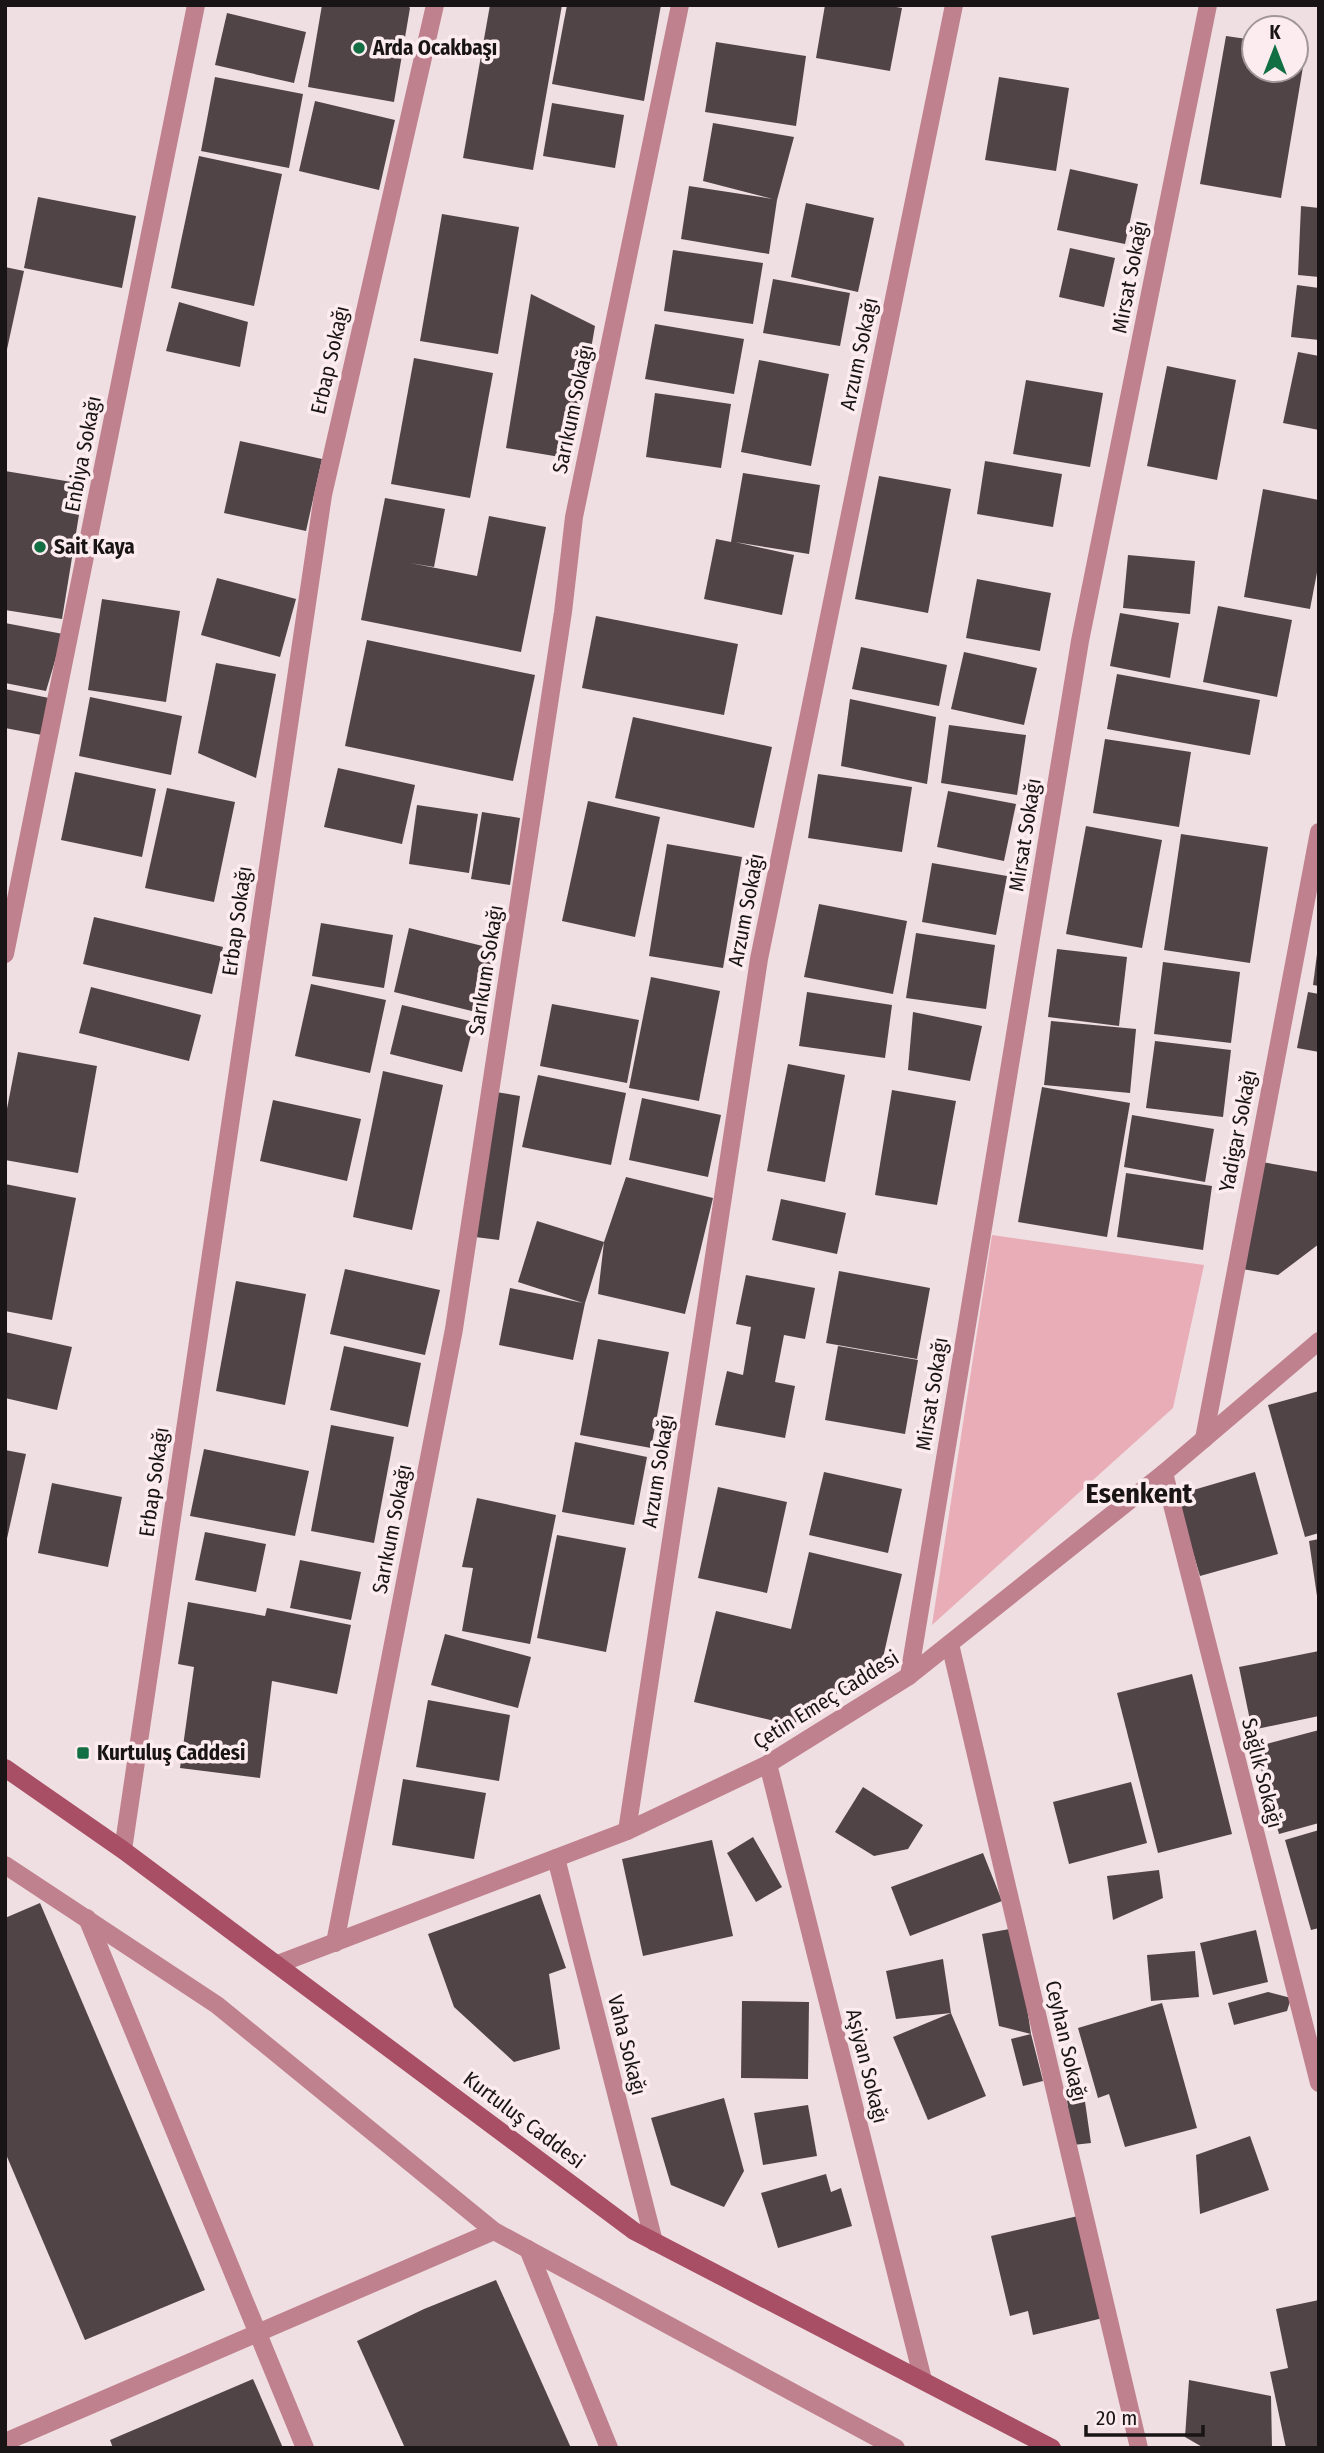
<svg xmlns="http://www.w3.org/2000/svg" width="1324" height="2453" font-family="'Fira Sans Condensed',sans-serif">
  <rect width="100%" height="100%" fill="#efdfe2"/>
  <path fill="#e9adb7" d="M992,1235L1204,1265L1173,1408L932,1625Z"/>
  <g fill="#514447">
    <path d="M322,5H407L410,8L394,102L308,87Z"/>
    <path d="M490,5H562L533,170L463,158Z"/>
    <path d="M567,5H661L644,101L552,84Z"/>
    <path d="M825,5H885L902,8L890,71L816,58Z"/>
    <path d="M227,13L306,32L294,83L215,65Z"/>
    <path d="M1226,36L1254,40V70H1296V48L1306,49L1281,198L1200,184Z"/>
    <path d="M716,42L806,56L796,126L705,112Z"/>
    <path d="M215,77L303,94L289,168L201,151Z"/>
    <path d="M999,77L1069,88L1056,171L985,160Z"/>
    <path d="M315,101L395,120L379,190L299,171Z"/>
    <path d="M552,103L624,115L615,168L543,156Z"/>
    <path d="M713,123L794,137L777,200L769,254L681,239L689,186L773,199L703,181Z"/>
    <path d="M199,156L282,174L254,306L171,288Z"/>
    <path d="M1070,169L1138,184L1125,244L1057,230Z"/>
    <path d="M38,197L136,216L122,288L24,268Z"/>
    <path d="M806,203L874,218L858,292L791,277Z"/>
    <path d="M1301,206L1319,208V277L1298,275Z"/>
    <path d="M442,214L519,227L498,354L420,341Z"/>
    <path d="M1070,248L1115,258L1104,307L1059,297Z"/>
    <path d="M673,250L763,263L753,324L664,311Z"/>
    <path d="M5,267L24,271L6,354H5Z"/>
    <path d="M773,279L850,293L840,346L763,333Z"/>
    <path d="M1297,285L1319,288V340L1291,337Z"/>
    <path d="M531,294L595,326L572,459L506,448Z"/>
    <path d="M179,302L248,322L240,367L166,351Z"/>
    <path d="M655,324L744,339L734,394L645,379Z"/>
    <path d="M1298,352L1319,356V430L1283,423Z"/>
    <path d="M414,358L493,373L470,498L391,484Z"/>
    <path d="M759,360L829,374L811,466L741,452Z"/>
    <path d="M1167,366L1236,380L1217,480L1147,466Z"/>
    <path d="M1026,380L1103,393L1090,467L1013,454Z"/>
    <path d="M655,393L731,404L721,468L646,457Z"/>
    <path d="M240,441L322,459L306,531L224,513Z"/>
    <path d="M985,461L1062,474L1053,527L977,514Z"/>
    <path d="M5,471L84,484L62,619L5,610Z"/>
    <path d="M743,473L820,485L809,554L735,542L794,555L782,615L704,599L716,539L731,542Z"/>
    <path d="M879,476L951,489L928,613L855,599Z"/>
    <path d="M1263,489L1319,500V562L1310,609L1244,597Z"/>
    <path d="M385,498L445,509L434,567L410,563L477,576L489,516L546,527L521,652L361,620Z"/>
    <path d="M1128,555L1195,561L1190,614L1123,608Z"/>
    <path d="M217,578L296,599L280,657L201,635Z"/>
    <path d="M977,579L1051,593L1040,651L966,638Z"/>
    <path d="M102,599L180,611L166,702L88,690Z"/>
    <path d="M1218,606L1292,620L1277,697L1203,682Z"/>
    <path d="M1120,613L1179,623L1170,678L1110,666Z"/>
    <path d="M596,616L738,644L724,715L582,688Z"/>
    <path d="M5,623L63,634L46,691L5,683Z"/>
    <path d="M367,640L535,675L513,781L345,746Z"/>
    <path d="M861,647L947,665L939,706L852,689Z"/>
    <path d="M964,652L1037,668L1024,725L951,709Z"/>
    <path d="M216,663L276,674L256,778L198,753Z"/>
    <path d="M1117,674L1260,700L1250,755L1107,729Z"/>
    <path d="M5,689L49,698L42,735L5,728Z"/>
    <path d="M90,697L182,716L171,775L79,756Z"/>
    <path d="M850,699L936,717L927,784L841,766Z"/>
    <path d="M633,717L772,747L754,828L615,798Z"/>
    <path d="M949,725L1026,735L1017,795L941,783Z"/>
    <path d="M1105,739L1191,752L1179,827L1093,813Z"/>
    <path d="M338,768L415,785L402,844L324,827Z"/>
    <path d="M75,772L156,789L142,857L61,840Z"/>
    <path d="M818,774L912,787L902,852L808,838Z"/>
    <path d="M167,788L235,802L214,902L145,888Z"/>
    <path d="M948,791L1016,804L1004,861L937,847Z"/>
    <path d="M588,801L660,817L635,937L562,921Z"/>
    <path d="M417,805L478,814L469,873L409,864Z"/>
    <path d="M482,812L520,818L510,885L471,879Z"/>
    <path d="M1086,826L1162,840L1142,948L1066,934Z"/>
    <path d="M1181,834L1268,847L1250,963L1164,950Z"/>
    <path d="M667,844L742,857L723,968L649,956Z"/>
    <path d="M932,863L1007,876L996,935L922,922Z"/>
    <path d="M819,904L907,921L893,994L804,977Z"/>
    <path d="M94,917L223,947L212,994L83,964Z"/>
    <path d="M321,923L393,935L384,988L312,976Z"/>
    <path d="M409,928L495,949L480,1013L394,992Z"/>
    <path d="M916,933L995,945L986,1009L906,998Z"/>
    <path d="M1057,949L1127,957L1119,1026L1048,1017Z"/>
    <path d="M1317,954H1319V986L1313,985Z"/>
    <path d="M1163,962L1240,972L1231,1043L1154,1034Z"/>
    <path d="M651,977L720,991L699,1101L629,1088Z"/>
    <path d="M311,984L386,1000L370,1073L295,1056Z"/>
    <path d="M91,987L201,1015L189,1061L79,1033Z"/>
    <path d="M807,992L892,1005L885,1058L799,1046Z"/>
    <path d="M1308,992L1319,994V1052L1297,1048Z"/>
    <path d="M552,1004L639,1020L627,1083L540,1066Z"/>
    <path d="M402,1005L474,1022L462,1072L390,1054Z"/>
    <path d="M913,1012L982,1026L970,1081L908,1070Z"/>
    <path d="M1051,1021L1136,1029L1130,1093L1044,1085Z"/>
    <path d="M1155,1041L1231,1050L1223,1117L1146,1108Z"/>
    <path d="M18,1052L97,1066L78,1173L5,1160V1119Z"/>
    <path d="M788,1064L845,1075L825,1182L767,1171Z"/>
    <path d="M383,1071L443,1085L412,1230L353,1217Z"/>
    <path d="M538,1075L626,1093L611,1165L522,1147Z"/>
    <path d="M1042,1087L1130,1103L1107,1237L1018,1222Z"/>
    <path d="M892,1090L956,1101L937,1205L875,1195Z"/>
    <path d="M496,1092L520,1096L499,1240L475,1237Z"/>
    <path d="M642,1098L721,1115L708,1177L629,1160Z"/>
    <path d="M273,1100L361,1119L347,1181L260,1161Z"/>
    <path d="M1132,1115L1214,1129L1205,1182L1124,1167Z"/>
    <path d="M1262,1162L1319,1172V1244L1278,1275L1242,1269Z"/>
    <path d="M1126,1173L1212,1186L1203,1250L1117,1237Z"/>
    <path d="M626,1177L713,1198L685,1314L598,1294L604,1242L585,1303L573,1360L499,1345L510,1288L583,1303L518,1282L537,1221L604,1242Z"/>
    <path d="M5,1184L76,1198L52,1320L5,1311Z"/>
    <path d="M781,1199L846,1213L837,1254L772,1240Z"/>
    <path d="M345,1269L440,1290L425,1355L330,1334Z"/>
    <path d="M839,1271L930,1288L917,1359L826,1343Z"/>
    <path d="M746,1275L815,1288L805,1339L784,1335L775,1382L795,1386L785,1438L715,1425L727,1371L743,1375L751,1327L736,1324Z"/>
    <path d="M236,1281L306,1294L285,1405L216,1391Z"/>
    <path d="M5,1332L72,1347L57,1410L5,1398Z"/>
    <path d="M598,1339L669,1352L651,1448L580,1435Z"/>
    <path d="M344,1346L421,1363L408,1427L330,1410Z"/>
    <path d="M838,1346L918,1360L905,1434L825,1420Z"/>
    <path d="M1319,1391V1533L1305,1537L1268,1405Z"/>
    <path d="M331,1425L394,1437L374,1543L311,1531Z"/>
    <path d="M575,1442L647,1457L634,1525L562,1512Z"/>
    <path d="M204,1449L309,1471L295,1536L190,1516Z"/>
    <path d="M5,1450L26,1454L6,1543H5Z"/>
    <path d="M824,1472L902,1489L888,1553L809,1535Z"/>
    <path d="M1255,1472L1278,1554L1200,1576L1176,1495Z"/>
    <path d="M52,1483L122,1497L108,1567L38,1553Z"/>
    <path d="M718,1487L787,1502L767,1593L698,1578Z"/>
    <path d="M477,1498L556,1515L530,1644L462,1631L473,1568L462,1567Z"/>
    <path d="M205,1532L266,1544L256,1592L195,1580Z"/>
    <path d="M557,1535L626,1548L606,1652L537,1638Z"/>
    <path d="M1319,1539V1596H1317L1309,1541Z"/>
    <path d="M809,1552L902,1574L882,1662L792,1725L694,1702L716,1611L791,1629Z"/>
    <path d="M300,1560L361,1572L351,1620L290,1608Z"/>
    <path d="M188,1602L265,1616L267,1608L351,1625L337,1694L272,1681L260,1778L180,1768L194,1667L178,1664Z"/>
    <path d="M445,1634L531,1657L518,1708L431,1685Z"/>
    <path d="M1319,1651V1716L1252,1730L1239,1667Z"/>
    <path d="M1192,1674L1232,1834L1158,1853L1117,1693Z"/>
    <path d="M428,1700L510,1715L499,1781L416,1767Z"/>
    <path d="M1319,1730V1823L1279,1834L1255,1747Z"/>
    <path d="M403,1779L486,1793L474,1859L392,1845Z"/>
    <path d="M1131,1782L1147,1843L1069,1864L1053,1802Z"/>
    <path d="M863,1787L923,1825L908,1849L874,1856L835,1832Z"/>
    <path d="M1319,1830V1928L1311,1930L1285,1840Z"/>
    <path d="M753,1837L782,1887L756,1902L727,1853Z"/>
    <path d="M712,1840L733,1936L643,1956L622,1859Z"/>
    <path d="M983,1853L1002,1901L910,1936L891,1887Z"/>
    <path d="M1159,1870L1163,1898L1113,1920L1107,1876Z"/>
    <path d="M540,1894L566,1968L549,1974L560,2049L514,2062L454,2007L428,1934Z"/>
    <path d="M40,1903L205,2290L85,2340L5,2152V1918Z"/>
    <path d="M1015,1928L1031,2034L1043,2081L1023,2086L1011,2039L1031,2034L999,2026L982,1934Z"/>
    <path d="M1256,1930L1268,1982L1213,1995L1200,1943Z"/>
    <path d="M1195,1951L1199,1997L1151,2001L1147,1955Z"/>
    <path d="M943,1959L951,2013L896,2019L886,1971Z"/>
    <path d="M1268,1992L1291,1998L1287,2011L1234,2025L1228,2003Z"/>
    <path d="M742,2001L809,2002L808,2079L741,2078Z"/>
    <path d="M1162,2003L1197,2128L1125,2147L1109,2094L1098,2098L1078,2028Z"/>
    <path d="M951,2013L986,2096L928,2120L893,2037Z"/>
    <path d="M1065,2086L1083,2088L1091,2143L1073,2145Z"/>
    <path d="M724,2098L744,2171L724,2207L671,2185L651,2118Z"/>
    <path d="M808,2105L817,2156L763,2165L754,2113Z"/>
    <path d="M1250,2136L1269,2190L1200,2214L1196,2155Z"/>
    <path d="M826,2174L831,2192L841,2188L852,2226L778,2248L761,2193Z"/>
    <path d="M1078,2216L1103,2318L1033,2335L1028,2311L1010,2316L991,2236Z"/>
    <path d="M496,2280L571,2448H405L357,2341L424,2309Z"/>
    <path d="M1319,2300V2448H1286L1270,2372L1288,2368L1276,2309Z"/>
    <path d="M253,2379L283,2448H113L110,2440Z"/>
    <path d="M1189,2380L1271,2396L1272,2448H1204L1185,2437Z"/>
  </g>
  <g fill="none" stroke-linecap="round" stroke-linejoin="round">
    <g stroke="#c0818e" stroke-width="18">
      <path d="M5,954L196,5"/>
      <path d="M1204,1439L1319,832"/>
      <path d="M1164,1473L1319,2083"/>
      <path d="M950,1644L1139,2448"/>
      <path d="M909,1676L1080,641L1208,5"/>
      <path d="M768,1764L923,2380"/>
      <path d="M627,1831L759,959L954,5"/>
      <path d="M123,1850L323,495L435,5"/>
      <path d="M556,1858L654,2242"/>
      <path d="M5,1865L217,2005L494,2231L896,2448"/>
      <path d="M87,1918L305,2448"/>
      <path d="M335,1943L454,1329L563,612L574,517L680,5"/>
      <path d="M528,2249L609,2448"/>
      <path d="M5,2442L494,2231"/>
    </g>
    <path stroke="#c0818e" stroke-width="18" d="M278,1964L627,1831L768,1764L909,1676L1164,1473L1319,1341"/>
    <path stroke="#a94f65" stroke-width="18" d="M5,1768L123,1850L634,2231L1052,2448"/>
  </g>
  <g fill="#116f43" stroke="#fcecef" stroke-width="2.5">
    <circle cx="359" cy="48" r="7"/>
    <circle cx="40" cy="547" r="7"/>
    <rect x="76" y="1746" width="14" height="14" rx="3.5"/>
  </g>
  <g text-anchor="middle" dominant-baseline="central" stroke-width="7" stroke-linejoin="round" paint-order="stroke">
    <g font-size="21" font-weight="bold" fill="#191415" stroke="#fcecef" text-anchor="start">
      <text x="373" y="48">Arda Ocakbaşı</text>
      <text x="54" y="547">Sait Kaya</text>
      <text x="97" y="1753">Kurtuluş Caddesi</text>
    </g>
    <g font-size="21" fill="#191415" stroke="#fcecef">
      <text transform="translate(1130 277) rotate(-79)">Mirsat Sokağı</text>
      <text transform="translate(859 354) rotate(-78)">Arzum Sokağı</text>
      <text transform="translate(330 360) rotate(-77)">Erbap Sokağı</text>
      <text transform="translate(573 409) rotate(-78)">Sarıkum Sokağı</text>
      <text transform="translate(83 454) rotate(-79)">Enbiya Sokağı</text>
      <text transform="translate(1025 835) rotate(-81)">Mirsat Sokağı</text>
      <text transform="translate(746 910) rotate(-79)">Arzum Sokağı</text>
      <text transform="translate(237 921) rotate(-82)">Erbap Sokağı</text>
      <text transform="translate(486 970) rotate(-81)">Sarıkum Sokağı</text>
      <text transform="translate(1238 1131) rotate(-79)">Yadigar Sokağı</text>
      <text transform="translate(932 1394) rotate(-81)">Mirsat Sokağı</text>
      <text transform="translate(658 1471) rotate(-81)">Arzum Sokağı</text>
      <text transform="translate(154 1482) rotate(-82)">Erbap Sokağı</text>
      <text transform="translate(392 1529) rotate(-79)">Sarıkum Sokağı</text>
      <text transform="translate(826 1700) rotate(-32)">Çetin Emeç Caddesi</text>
      <text transform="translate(1262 1773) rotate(76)">Sağlık Sokağı</text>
      <text transform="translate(1066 2041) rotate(77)">Ceyhan Sokağı</text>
      <text transform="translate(627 2045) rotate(76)">Vaha Sokağı</text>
      <text transform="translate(867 2066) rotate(76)">Aşiyan Sokağı</text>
      <text transform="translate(524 2120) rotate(37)">Kurtuluş Caddesi</text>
    </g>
    <g font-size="28" font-weight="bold" fill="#191415" stroke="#fcecef">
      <text x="1139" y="1493">Esenkent</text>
    </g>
  </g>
  <rect width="1324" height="2453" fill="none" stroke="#191415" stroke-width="14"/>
  <g transform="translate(1275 49)"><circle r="33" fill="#fcecef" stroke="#a19698" stroke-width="2"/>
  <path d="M0-5L12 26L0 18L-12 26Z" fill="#116f43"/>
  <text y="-10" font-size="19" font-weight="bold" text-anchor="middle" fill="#191415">K</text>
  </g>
  <path d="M1086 2425v10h117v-10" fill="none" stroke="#191415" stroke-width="3.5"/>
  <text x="1096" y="2425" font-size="21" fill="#191415" stroke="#fcecef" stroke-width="5" paint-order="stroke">20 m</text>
</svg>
